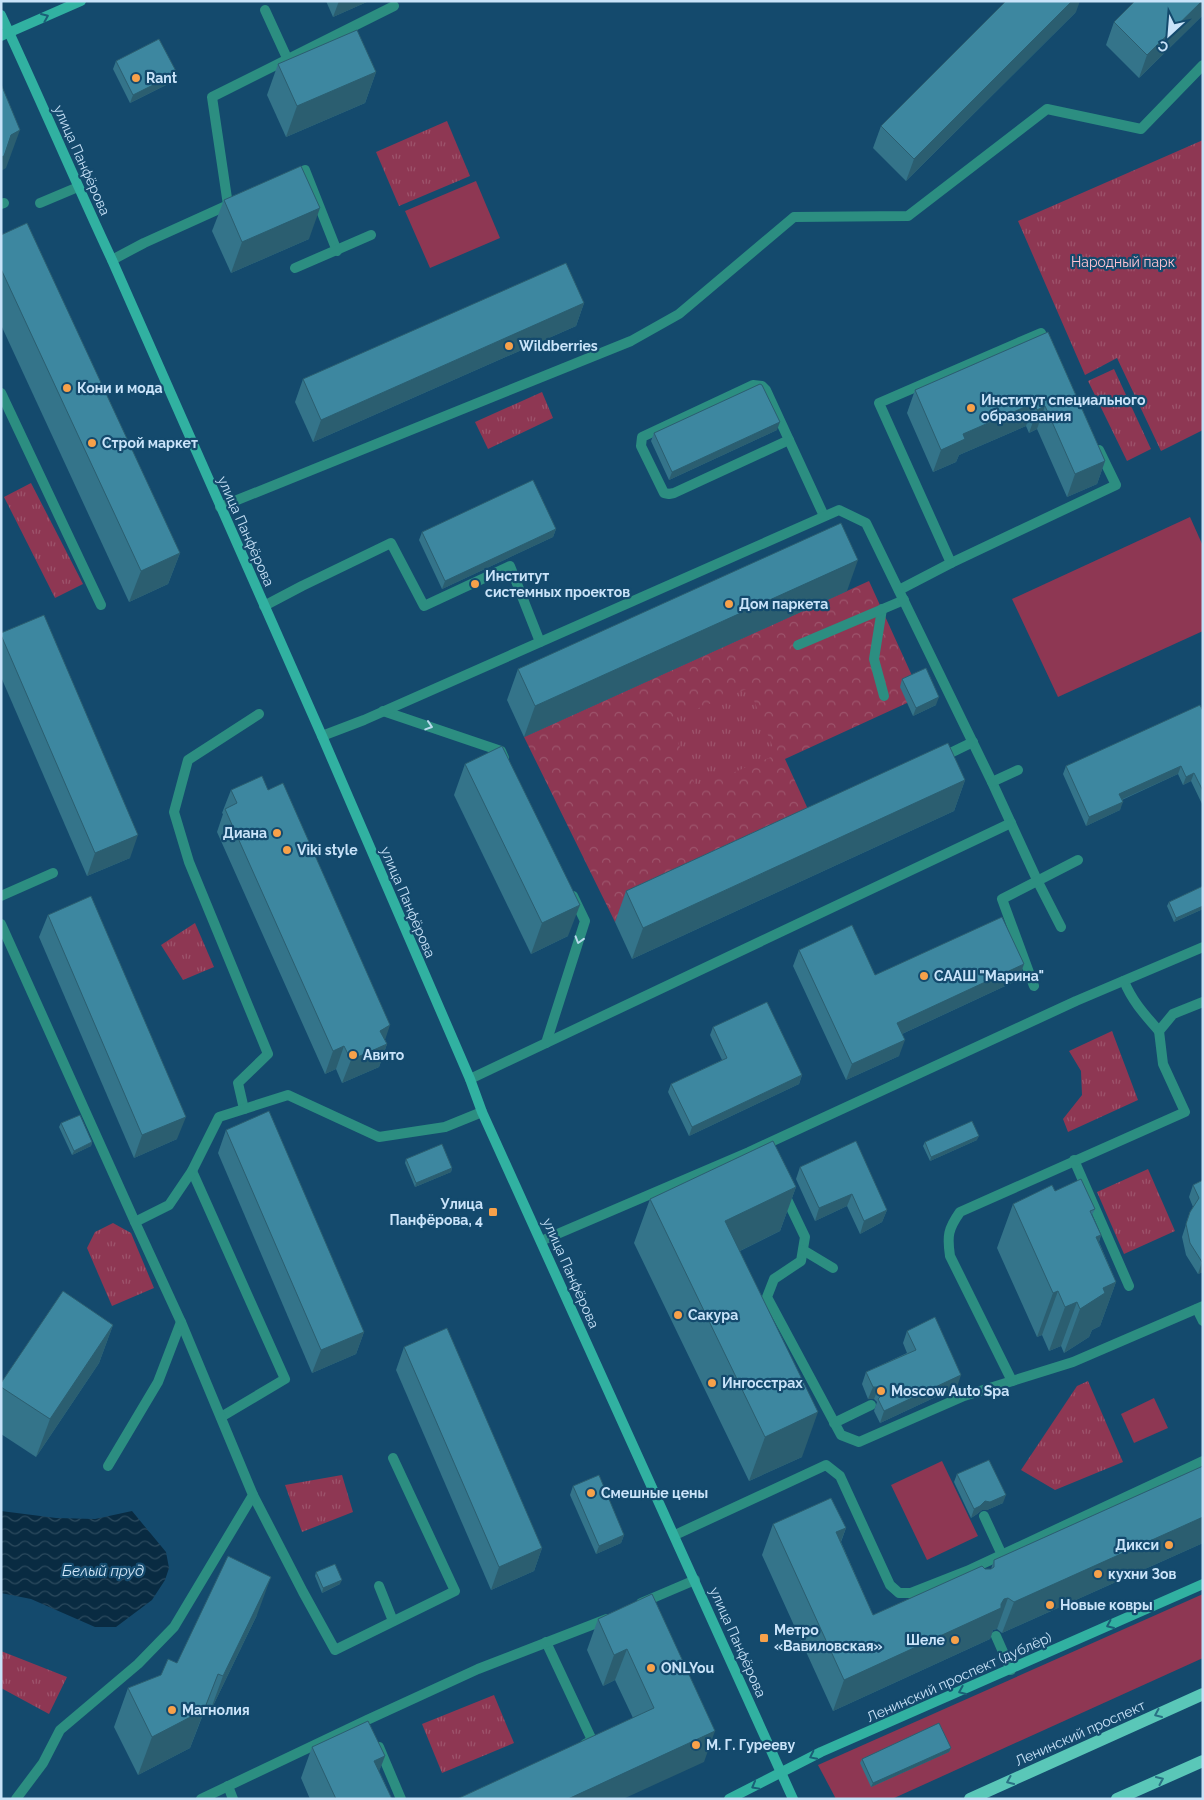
<svg xmlns="http://www.w3.org/2000/svg" width="1204" height="1800" font-family="Raleway,sans-serif">
  <defs>
    <pattern id="forest-crowns" width="20" height="18" patternUnits="userSpaceOnUse" patternTransform="scale(1.25)"><rect width="20" height="18" fill="#8e3753"/><path d="M2 6a3 3 0 1 1 6 0M12 15a3 3 0 1 1 6 0" fill="none" stroke="#9d546c"/></pattern>
    <pattern id="park-tufts" width="24" height="20" patternUnits="userSpaceOnUse" patternTransform="scale(1.25)"><rect width="24" height="20" fill="#8e3753"/><path d="M3 7l-1-3M5 7V3M7 7l1-3M15 17l-1-3M17 17v-4M19 17l1-3" fill="none" stroke="#9d546c"/></pattern>
    <pattern id="water-waves" width="16" height="10" patternUnits="userSpaceOnUse" patternTransform="scale(1.25)"><rect width="16" height="10" fill="#092b42"/><path d="M0 5q4-4 8 0t8 0" fill="none" stroke="#2c4a5e"/></pattern>
  </defs>
  <rect width="100%" height="100%" fill="#144a6d"/>
  <g fill="#8e3753">
    <path d="M476,181L500,238L430,268L405,211Z"/>
    <path d="M1190,517L1203,546V631L1058,697L1012,599Z"/>
    <path d="M1154,1398L1168,1428L1134,1443L1121,1414Z"/>
    <path d="M942,1461L978,1536L927,1560L891,1485Z"/>
    <path d="M1203,1594V1658L892,1799H836L818,1765Z"/>
  </g>
  <path fill="url(#forest-crowns)" d="M869,581L914,680L907,703L785,759L817,829L615,922L524,737Z"/>
  <g fill="url(#park-tufts)">
    <path d="M447,121L470,176L399,206L376,152Z"/>
    <path d="M1203,140V430L1161,451L1117,358L1085,375L1018,221Z"/>
    <path d="M1114,369L1151,449L1127,461L1088,381Z"/>
    <path d="M542,392L553,418L488,449L475,422Z"/>
    <path d="M31,483L83,584L55,598L4,497Z"/>
    <path d="M749,688L776,755L696,788L669,720Z"/>
    <path d="M195,923L214,967L183,980L161,945Z"/>
    <path d="M1112,1031L1138,1100L1068,1132L1063,1119L1082,1095L1081,1071L1069,1051Z"/>
    <path d="M1148,1169L1175,1231L1124,1254L1097,1192Z"/>
    <path d="M113,1223L131,1233L154,1288L112,1306L87,1248L95,1232Z"/>
    <path d="M1088,1381L1123,1462L1055,1490L1021,1470L1077,1386Z"/>
    <path d="M342,1475L353,1512L302,1532L285,1485Z"/>
    <path d="M1,1651L67,1677L49,1714L1,1688Z"/>
    <path d="M494,1695L514,1743L442,1773L422,1724Z"/>
  </g>
  <path fill="url(#water-waves)" d="M1,1511L56,1518L95,1519L132,1511L166,1552L169,1568L165,1580L152,1600L116,1627H95L31,1599L1,1593Z"/>
  <g fill="none" stroke-linecap="round" stroke-linejoin="round">
    <g stroke="#2c8e81" stroke-width="10">
      <path d="M265,10L287,58"/>
      <path d="M291,176L305,170L337,251"/>
      <path d="M40,203L78,187"/>
      <path d="M1,204L4,203"/>
      <path d="M112,260L144,243L228,205L212,97L394,6"/>
      <path d="M295,268L371,235"/>
      <path d="M753,385L762,386L766,390L789,440L674,493L669,494L664,493L641,446L642,437Z"/>
      <path d="M1,393L101,605"/>
      <path d="M789,440L824,516"/>
      <path d="M220,507L631,341L679,314L794,217L908,216L1047,109L1141,129L1203,65"/>
      <path d="M951,563L1116,485L1099,450"/>
      <path d="M899,590L951,563L879,403L1041,333L1048,347"/>
      <path d="M264,606L302,586L391,543L424,606L510,566L540,642"/>
      <path d="M882,609L874,659L884,696"/>
      <path d="M798,645L904,600"/>
      <path d="M383,711L501,751L504,758"/>
      <path d="M322,736L364,720L839,510L866,523L992,782L1038,882L1061,927"/>
      <path d="M940,758L973,742"/>
      <path d="M992,782L1018,770"/>
      <path d="M1,896L53,873"/>
      <path d="M1,924L135,1222"/>
      <path d="M1124,981C1132,1001 1145,1015 1159,1031"/>
      <path d="M1034,986L1002,899L1078,860"/>
      <path d="M546,1043L585,921L573,896"/>
      <path d="M470,1079L1011,823"/>
      <path d="M244,1109L238,1083L268,1054L189,862L174,812L188,760L259,714"/>
      <path d="M1074,1160L1129,1286"/>
      <path d="M192,1171L285,1379L221,1417"/>
      <path d="M784,1193L805,1237L801,1261L774,1279L767,1297L841,1435L859,1442L964,1396L1073,1362L1203,1306"/>
      <path d="M541,1241L749,1152L1076,1001L1203,947"/>
      <path d="M803,1250L833,1268"/>
      <path d="M1197,1309L1203,1321"/>
      <path d="M1012,1381L950,1256C947,1236 948,1229 960,1212L1185,1112L1163,1064L1159,1031L1173,1014L1203,1002"/>
      <path d="M834,1423L871,1405"/>
      <path d="M108,1466L158,1382L181,1322"/>
      <path d="M253,1495L303,1592L335,1650L455,1591L393,1458"/>
      <path d="M984,1516L1002,1555"/>
      <path d="M675,1535L826,1465L840,1476L890,1585L899,1593H911L967,1571L1203,1461"/>
      <path d="M379,1586L393,1621"/>
      <path d="M641,1603L695,1580"/>
      <path d="M996,1636L1011,1670"/>
      <path d="M546,1642L592,1740L585,1744"/>
      <path d="M379,1747L401,1799"/>
      <path d="M228,1786L233,1799"/>
      <path d="M16,1799L43,1763L60,1730L138,1664L174,1627L253,1495L181,1322L135,1222L169,1205L192,1171L219,1117L288,1095L379,1137L445,1127L482,1112"/>
      <path d="M201,1799L367,1720L478,1669L607,1619"/>
    </g>
    <g stroke="#31b1a1" stroke-width="10">
      <path d="M1,15C39,96 74,179 112,260L322,736L470,1079L482,1112L793,1799"/>
      <path d="M1,36L81,1"/>
      <path d="M729,1799L821,1752L1203,1584"/>
    </g>
    <g stroke="#5ac7b8" stroke-width="12">
      <path d="M970,1799L1203,1694"/>
      <path d="M1117,1799L1203,1761"/>
    </g>
  </g>
  <g fill="#34748a">
    <path d="M326,1H369L333,17Z"/>
    <path d="M1203,1V15L1139,78L1106,45L1114,22Z"/>
    <path d="M1076,12L906,181L873,148L881,126Z"/>
    <path d="M116,61L177,73L174,81L130,103L113,69Z"/>
    <path d="M278,64L376,72L365,103L286,137L267,95Z"/>
    <path d="M224,200L309,239L231,273L212,231Z"/>
    <path d="M1,235L180,553L168,584L129,602L1,325Z"/>
    <path d="M584,303L576,326L313,442L295,402L303,379Z"/>
    <path d="M1048,332L1105,461L1097,484L1067,497L1037,429L1029,433L1026,426L959,455L956,462L933,472L907,413L915,390Z"/>
    <path d="M777,430L669,480L651,441L654,433Z"/>
    <path d="M556,529L553,537L442,589L419,540L422,532Z"/>
    <path d="M847,591L524,737L507,700L518,669Z"/>
    <path d="M1,633L130,858L87,876L1,677Z"/>
    <path d="M902,679L936,705L913,716L900,687Z"/>
    <path d="M1203,711V806L1191,781L1183,785L1178,774L1122,800L1120,810L1086,826L1063,774L1066,766Z"/>
    <path d="M465,764L568,936L531,954L454,795Z"/>
    <path d="M965,780L954,811L632,959L615,922L626,891Z"/>
    <path d="M231,790L385,1040L387,1044L379,1067L342,1083L336,1069L325,1074L217,832L223,814L222,813Z"/>
    <path d="M1203,886V909L1174,922L1167,906L1169,902Z"/>
    <path d="M48,915L177,1139L134,1158L39,937Z"/>
    <path d="M799,950L875,975L1024,964L1018,980L902,1034L899,1056L846,1080L793,966Z"/>
    <path d="M713,1027L802,1075L799,1084L689,1136L668,1092L671,1084L722,1060L710,1035Z"/>
    <path d="M61,1123L92,1142L91,1146L72,1155L59,1127Z"/>
    <path d="M226,1130L364,1332L356,1354L312,1373L218,1153Z"/>
    <path d="M977,1140L930,1161L923,1146L925,1142Z"/>
    <path d="M406,1159L452,1168L451,1172L415,1187L405,1163Z"/>
    <path d="M800,1167L887,1210L882,1222L860,1234L847,1206L815,1221L796,1179Z"/>
    <path d="M1203,1180V1272L1198,1274L1186,1255L1182,1237L1190,1212L1193,1207L1189,1197L1193,1185Z"/>
    <path d="M796,1187L780,1231L740,1251L802,1457L749,1481L634,1243L650,1199Z"/>
    <path d="M1055,1191L1095,1209L1092,1215L1101,1235L1099,1242L1116,1282L1100,1326L1092,1330L1089,1337L1064,1353L1061,1346L1049,1351L1042,1335L1037,1337L997,1248L1013,1204Z"/>
    <path d="M113,1325L99,1363L36,1457L1,1434V1383Z"/>
    <path d="M907,1331L957,1387L880,1423L874,1411L877,1402L874,1399H868L862,1384L866,1372L907,1353L903,1343Z"/>
    <path d="M404,1347L542,1548L534,1571L491,1590L396,1370Z"/>
    <path d="M1203,1466V1543L1002,1633L997,1629L993,1630L990,1639L833,1711L762,1555L773,1524L846,1528L841,1542L873,1615L985,1569H991L994,1560Z"/>
    <path d="M957,1474L1003,1503L987,1510H982L977,1514L971,1518L954,1482Z"/>
    <path d="M573,1486L624,1535L621,1543L596,1554L570,1495Z"/>
    <path d="M316,1572L340,1584L322,1593L315,1576Z"/>
    <path d="M652,1594L704,1762L633,1718L615,1680L603,1686L587,1650L598,1619Z"/>
    <path d="M257,1615L209,1714L204,1712L190,1748L138,1775L114,1727L128,1688L161,1675L177,1663Z"/>
    <path d="M312,1747L385,1756L379,1771L392,1799H310L301,1778Z"/>
    <path d="M951,1748L949,1752L871,1787L860,1763L862,1759Z"/>
  </g>
  <g fill="#2b5e70">
    <path d="M339,1H369L333,17Z"/>
    <path d="M1072,1H1080L1076,12L906,181L914,159Z"/>
    <path d="M1202,1H1203V15L1139,78L1147,55Z"/>
    <path d="M376,72L365,103L286,137L297,106Z"/>
    <path d="M177,73L174,81L130,103L133,95Z"/>
    <path d="M20,130L6,168L1,171V157L11,135Z"/>
    <path d="M320,208L309,239L231,273L242,242Z"/>
    <path d="M584,303L576,326L313,442L321,420Z"/>
    <path d="M1034,403L1026,426L959,455L956,462L933,472L941,450L963,434Z"/>
    <path d="M1045,406L1037,429L1029,433L1037,410Z"/>
    <path d="M780,422L777,430L669,480L672,472Z"/>
    <path d="M1105,461L1097,484L1067,497L1075,474Z"/>
    <path d="M556,529L553,537L442,589L445,581Z"/>
    <path d="M180,553L168,584L129,602L141,571Z"/>
    <path d="M858,560L847,591L524,737L535,706Z"/>
    <path d="M939,697L936,705L913,716L916,708Z"/>
    <path d="M1181,766L1178,774L1116,802L1119,794Z"/>
    <path d="M1194,773L1191,781L1183,785L1186,777Z"/>
    <path d="M965,780L954,811L632,959L643,928Z"/>
    <path d="M1123,802L1120,810L1086,826L1089,817Z"/>
    <path d="M138,835L130,858L87,876L95,853Z"/>
    <path d="M580,905L568,936L531,954L542,923Z"/>
    <path d="M1203,906V909L1174,922L1176,918Z"/>
    <path d="M1024,964L1018,980L891,1039L897,1023Z"/>
    <path d="M390,1025L383,1046L387,1044L379,1067L342,1083L351,1060L380,1031Z"/>
    <path d="M905,1040L899,1056L846,1080L852,1064Z"/>
    <path d="M344,1046L336,1069L325,1074L333,1051Z"/>
    <path d="M802,1075L799,1084L689,1136L692,1127Z"/>
    <path d="M186,1117L177,1139L134,1158L142,1135Z"/>
    <path d="M979,1136L977,1140L930,1161L931,1157Z"/>
    <path d="M92,1142L91,1146L72,1155L74,1151Z"/>
    <path d="M452,1168L451,1172L415,1187L416,1183Z"/>
    <path d="M796,1187L780,1231L709,1266L725,1221Z"/>
    <path d="M852,1194L847,1206L815,1221L819,1208Z"/>
    <path d="M887,1210L882,1222L860,1234L864,1221Z"/>
    <path d="M1101,1235L1085,1279L1096,1237Z"/>
    <path d="M1202,1262L1203,1272L1198,1274Z"/>
    <path d="M1116,1282L1100,1326L1092,1330L1089,1337L1064,1353L1080,1309L1103,1288Z"/>
    <path d="M1058,1291L1042,1335L1037,1337L1053,1293Z"/>
    <path d="M1077,1302L1061,1346L1049,1351L1065,1307Z"/>
    <path d="M113,1325L99,1363L36,1457L50,1419Z"/>
    <path d="M364,1332L356,1354L312,1373L321,1350Z"/>
    <path d="M961,1375L957,1387L880,1423L884,1411Z"/>
    <path d="M873,1387H879L874,1399H868Z"/>
    <path d="M818,1412L802,1457L749,1481L765,1437Z"/>
    <path d="M1006,1495L1003,1503L987,1510H982L977,1514L971,1518L974,1509L985,1501Z"/>
    <path d="M1203,1517V1543L1002,1633L1014,1602Z"/>
    <path d="M846,1528L834,1559L836,1532Z"/>
    <path d="M624,1535L621,1543L596,1554L599,1546Z"/>
    <path d="M542,1548L534,1571L491,1590L499,1567Z"/>
    <path d="M271,1577L257,1615L209,1714L223,1676Z"/>
    <path d="M342,1580L340,1584L322,1593L323,1588Z"/>
    <path d="M1008,1598L997,1629L993,1630L990,1639L833,1711L844,1680L1001,1604L1004,1599Z"/>
    <path d="M627,1649L615,1680L603,1686L614,1655Z"/>
    <path d="M218,1674L190,1748L138,1775L152,1737Z"/>
    <path d="M715,1731L704,1762L623,1799H568Z"/>
    <path d="M951,1748L949,1752L871,1787L873,1783Z"/>
    <path d="M385,1756L373,1787L374,1761Z"/>
  </g>
  <g fill="#3d87a0" stroke="#2b5e70">
    <path d="M1006,1H1072L914,159L881,126Z"/>
    <path d="M1135,1H1202L1147,55L1114,22Z"/>
    <path d="M357,30L376,72L297,106L278,64Z"/>
    <path d="M159,39L177,73L133,95L116,61Z"/>
    <path d="M1,84L20,130L11,135L4,156L1,157Z"/>
    <path d="M301,166L320,208L242,242L224,200Z"/>
    <path d="M27,223L180,553L141,571L1,269V235Z"/>
    <path d="M566,263L584,303L321,420L303,379Z"/>
    <path d="M1048,332L1105,461L1075,474L1045,406L1037,410L1034,403L963,434L965,439L941,450L915,390Z"/>
    <path d="M760,384L762,385L780,422L672,472L654,433Z"/>
    <path d="M533,480L556,529L445,581L422,532Z"/>
    <path d="M841,523L858,560L535,706L518,669Z"/>
    <path d="M44,615L138,835L95,853L1,635V633Z"/>
    <path d="M926,668L939,697L916,708L902,679Z"/>
    <path d="M1200,705L1203,711V791L1194,773L1186,777L1181,766L1119,794L1123,802L1089,817L1066,766Z"/>
    <path d="M948,743L965,780L643,928L626,891Z"/>
    <path d="M502,746L580,905L542,923L465,764Z"/>
    <path d="M262,776L268,790L283,783L390,1025L380,1031L387,1044L351,1060L344,1046L333,1051L225,809L237,803L231,790Z"/>
    <path d="M1203,886V906L1176,918L1169,902Z"/>
    <path d="M91,896L186,1117L142,1135L48,915Z"/>
    <path d="M1002,917L1024,964L897,1023L905,1040L852,1064L799,950L852,925L875,975Z"/>
    <path d="M767,1002L802,1075L692,1127L671,1084L727,1058L713,1027Z"/>
    <path d="M269,1111L364,1332L321,1350L226,1130Z"/>
    <path d="M80,1115L92,1142L74,1151L61,1123Z"/>
    <path d="M972,1121L979,1136L931,1157L925,1142Z"/>
    <path d="M773,1141L796,1187L725,1221L818,1412L765,1437L650,1199Z"/>
    <path d="M856,1141L887,1210L864,1221L852,1194L819,1208L800,1167Z"/>
    <path d="M442,1144L452,1168L416,1183L406,1159Z"/>
    <path d="M1081,1179L1095,1209L1090,1211L1101,1235L1096,1237L1116,1282L1103,1288L1105,1293L1080,1309L1077,1302L1065,1307L1058,1291L1053,1293L1013,1204L1052,1185L1055,1191Z"/>
    <path d="M1203,1180V1262H1202L1190,1243L1186,1224L1190,1212L1199,1198L1193,1185Z"/>
    <path d="M63,1291L113,1325L50,1419L1,1387V1383Z"/>
    <path d="M935,1317L961,1375L884,1411L878,1399L881,1396L882,1390L879,1387H873L866,1372L916,1350L907,1331Z"/>
    <path d="M447,1328L542,1548L499,1567L404,1347Z"/>
    <path d="M989,1460L1006,1495L990,1502L985,1501L980,1506L974,1509L957,1474Z"/>
    <path d="M1203,1466V1517L1014,1602L1008,1598L1004,1599L1001,1604V1608L844,1680L773,1524L831,1498L846,1528L836,1532L873,1615L982,1566L985,1569H991L994,1567V1560Z"/>
    <path d="M599,1475L624,1535L599,1546L573,1486Z"/>
    <path d="M228,1556L271,1577L223,1676L218,1674L204,1710L152,1737L128,1688L161,1675L168,1659L177,1663Z"/>
    <path d="M335,1564L342,1580L323,1588L316,1572Z"/>
    <path d="M652,1594L715,1731L568,1799H457L654,1708L627,1649L614,1655L598,1619Z"/>
    <path d="M368,1721L385,1756L374,1761L392,1799H336L312,1747Z"/>
    <path d="M939,1723L951,1748L873,1783L862,1759Z"/>
  </g>
  <defs><path id="oneway-chevron" d="M-2-3.5L2.5 0L-2 3.5" fill="none" stroke-width="1.6" stroke-linecap="round" stroke-linejoin="round" transform="scale(1.25)"/></defs>
  <g stroke="#1a5f77">
    <use href="#oneway-chevron" transform="translate(45 17) rotate(-23)"/>
    <use href="#oneway-chevron" transform="translate(1110 1625) rotate(156)"/>
    <use href="#oneway-chevron" transform="translate(962 1691) rotate(157)"/>
    <use href="#oneway-chevron" transform="translate(813 1756) rotate(154)"/>
    <use href="#oneway-chevron" transform="translate(755 1786) rotate(151)"/>
  </g>
  <g stroke="#b9daed">
    <use href="#oneway-chevron" transform="translate(429 726) rotate(18)"/>
    <use href="#oneway-chevron" transform="translate(579 940) rotate(107)"/>
  </g>
  <g stroke="#297084">
    <use href="#oneway-chevron" transform="translate(1158 1714) rotate(156)"/>
    <use href="#oneway-chevron" transform="translate(1160 1780) rotate(-24)"/>
    <use href="#oneway-chevron" transform="translate(1010 1781) rotate(156)"/>
  </g>
  <g fill="#f7a14a" stroke="#144a6d" stroke-width="2">
    <circle cx="136" cy="78" r="5"/>
    <circle cx="509" cy="346" r="5"/>
    <circle cx="67" cy="388" r="5"/>
    <circle cx="971" cy="408" r="5"/>
    <circle cx="92" cy="443" r="5"/>
    <circle cx="475" cy="584" r="5"/>
    <circle cx="729" cy="604" r="5"/>
    <circle cx="277" cy="833" r="5"/>
    <circle cx="287" cy="850" r="5"/>
    <circle cx="924" cy="976" r="5"/>
    <circle cx="353" cy="1055" r="5"/>
    <rect x="488" y="1207" width="10" height="10" rx="2.5"/>
    <circle cx="678" cy="1315" r="5"/>
    <circle cx="712" cy="1383" r="5"/>
    <circle cx="881" cy="1391" r="5"/>
    <circle cx="591" cy="1493" r="5"/>
    <circle cx="1169" cy="1545" r="5"/>
    <circle cx="1098" cy="1574" r="5"/>
    <circle cx="1050" cy="1605" r="5"/>
    <rect x="759" y="1633" width="10" height="10" rx="2.5"/>
    <circle cx="955" cy="1640" r="5"/>
    <circle cx="651" cy="1668" r="5"/>
    <circle cx="172" cy="1710" r="5"/>
    <circle cx="696" cy="1745" r="5"/>
  </g>
  <g text-anchor="middle" dominant-baseline="central" stroke-width="4.5" stroke-linejoin="round" paint-order="stroke">
    <g font-size="14" font-weight="bold" fill="#c9e3f9" stroke="#144a6d" text-anchor="start">
      <text x="146" y="78">Rant</text>
      <text x="519" y="346">Wildberries</text>
      <text x="77" y="388">Кони и мода</text>
      <text x="981" y="400">Институт специального<tspan x="981" dy="16">образования</tspan></text>
      <text x="102" y="443">Строй маркет</text>
      <text x="485" y="576">Институт<tspan x="485" dy="16">системных проектов</tspan></text>
      <text x="739" y="604">Дом паркета</text>
      <text x="267" y="833" text-anchor="end">Диана</text>
      <text x="297" y="850">Viki style</text>
      <text x="934" y="976">СААШ "Марина"</text>
      <text x="363" y="1055">Авито</text>
      <text x="483" y="1204" text-anchor="end">Улица<tspan x="483" dy="16">Панфёрова, 4</tspan></text>
      <text x="688" y="1315">Сакура</text>
      <text x="722" y="1383">Ингосстрах</text>
      <text x="891" y="1391">Moscow Auto Spa</text>
      <text x="601" y="1493">Смешные цены</text>
      <text x="1159" y="1545" text-anchor="end">Дикси</text>
      <text x="1108" y="1574">кухни Зов</text>
      <text x="1060" y="1605">Новые ковры</text>
      <text x="774" y="1630">Метро<tspan x="774" dy="16">«Вавиловская»</tspan></text>
      <text x="945" y="1640" text-anchor="end">Шеле</text>
      <text x="661" y="1668">ONLYou</text>
      <text x="182" y="1710">Магнолия</text>
      <text x="706" y="1745">М. Г. Гурееву</text>
    </g>
    <g font-size="14" fill="#c9e3f9" stroke="#144a6d">
      <text transform="translate(82 160) rotate(66)">улица Панфёрова</text>
      <text transform="translate(246 531) rotate(66)">улица Панфёрова</text>
      <text transform="translate(408 902) rotate(67)">улица Панфёрова</text>
      <text transform="translate(571 1273) rotate(66)">улица Панфёрова</text>
      <text transform="translate(738 1642) rotate(66)">улица Панфёрова</text>
      <text transform="translate(959 1677) rotate(-24)">Ленинский проспект (дублёр)</text>
      <text transform="translate(1080 1733) rotate(-24)">Ленинский проспект</text>
    </g>
    <g font-size="14" fill="#fec4d2" stroke="#144a6d">
      <text x="1123" y="262">Народный парк</text>
    </g>
    <g font-size="15" font-style="italic" fill="#d0e6f8" stroke="#144a6d">
      <text x="103" y="1571">Белый пруд</text>
    </g>
  </g>
  <rect width="1204" height="1800" fill="none" stroke="#c9e3f9" stroke-width="5"/>
  <g transform="translate(1169 35) rotate(206)" stroke="#144a6d" stroke-width="4" paint-order="stroke">
  <path d="M0-4L9 19L0 12L-9 19Z" fill="#c9e3f9"/>
  <text y="-8" font-size="14" font-weight="bold" text-anchor="middle" fill="#c9e3f9">С</text>
  </g>
</svg>
